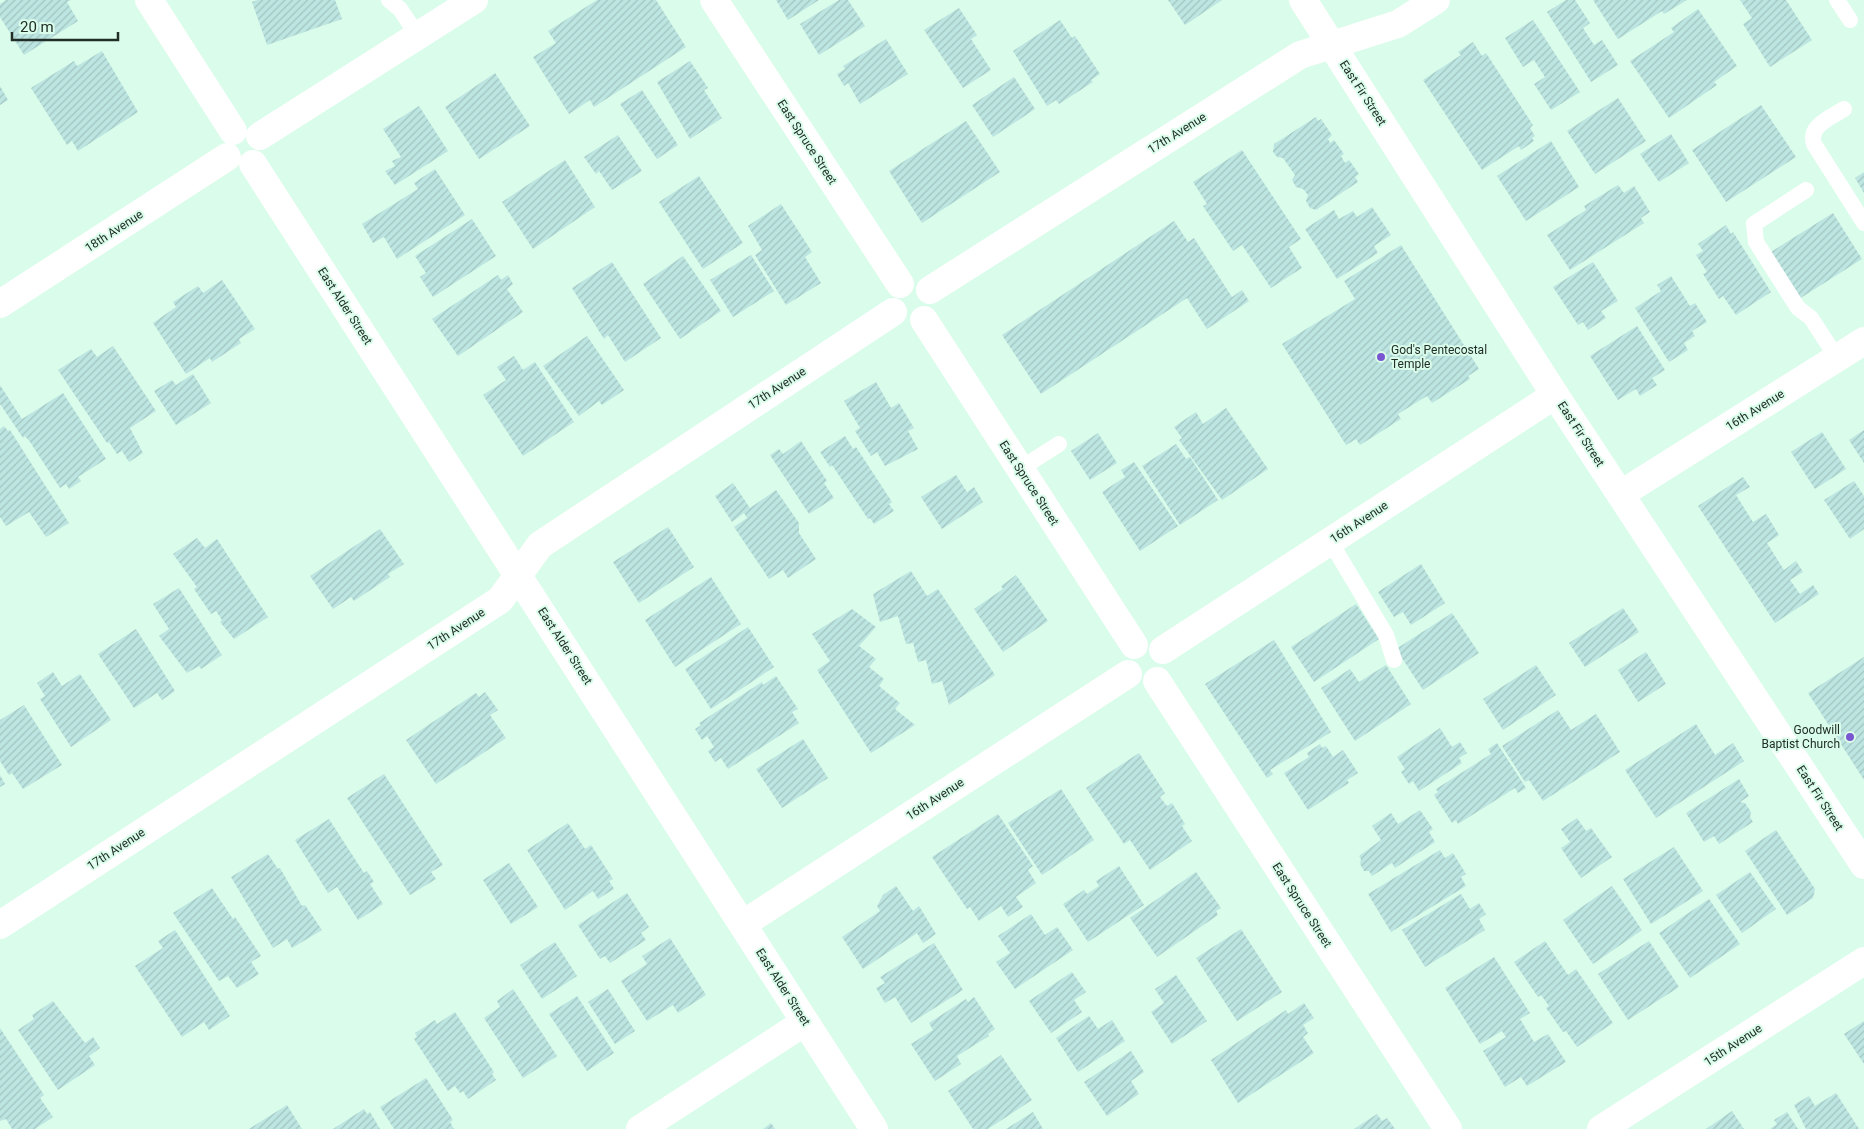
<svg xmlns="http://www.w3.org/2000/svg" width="1864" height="1129" font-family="Roboto,sans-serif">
  <defs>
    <pattern id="building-hatch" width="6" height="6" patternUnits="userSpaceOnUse" patternTransform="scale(1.25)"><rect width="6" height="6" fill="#bde5e1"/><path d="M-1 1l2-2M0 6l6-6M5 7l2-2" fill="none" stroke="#a2c5c1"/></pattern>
  </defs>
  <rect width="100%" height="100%" fill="#dafcea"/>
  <g fill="url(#building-hatch)">
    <path d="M6,0H71L67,2L78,21L24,55L0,17V4Z"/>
    <path d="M257,0H335L342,19L267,45L252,2Z"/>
    <path d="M597,0H656L686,47L594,107L590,100L569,114L533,57L556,43L548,31Z"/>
    <path d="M776,0H819L788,20Z"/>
    <path d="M839,0H848L865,26L819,55L800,24Z"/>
    <path d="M1168,0H1222L1185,25Z"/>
    <path d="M1566,0H1575L1590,23L1583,28L1594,45L1602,40L1618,65L1591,82L1547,12Z"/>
    <path d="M1593,0H1687L1664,14L1662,11L1618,39Z"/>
    <path d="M1740,0H1786L1812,40L1770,67L1743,24L1752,18Z"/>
    <path d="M959,8L977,35L971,39L991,70L963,88L924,30Z"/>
    <path d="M1698,9L1737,66L1714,82L1717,85L1669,118L1630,61L1674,32L1671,28Z"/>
    <path d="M1060,20L1072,38L1075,36L1100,74L1091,80L1093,82L1059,104L1056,100L1047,106L1013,51Z"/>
    <path d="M1533,20L1580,92L1551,110L1534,84L1545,77L1534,60L1523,67L1505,38Z"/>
    <path d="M886,39L908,74L860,104L848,83L844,86L837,74L845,69L843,66Z"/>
    <path d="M1473,42L1482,56L1486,53L1533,125L1530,128L1535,136L1532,138L1534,141L1521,150L1519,146L1482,170L1423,80L1461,55L1458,52Z"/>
    <path d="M102,51L138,112L78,151L72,141L67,145L31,88L74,61L77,66Z"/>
    <path d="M690,61L708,88L704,90L722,118L690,139L657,82Z"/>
    <path d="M495,73L530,126L479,159L445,107Z"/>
    <path d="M1014,77L1035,109L993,137L972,105Z"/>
    <path d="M0,86L8,100L0,105Z"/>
    <path d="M642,90L678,145L657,159L620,104Z"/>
    <path d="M1618,98L1646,141L1595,174L1567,131Z"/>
    <path d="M1761,105L1796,157L1726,202L1692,150Z"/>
    <path d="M419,106L448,151L395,185L385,171L395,166L392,161L401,157L383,129Z"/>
    <path d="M1316,117L1318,121L1321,119L1332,135L1328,139L1330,143L1334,140L1344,154L1341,156L1345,163L1349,160L1359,174L1355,177L1358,182L1316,210L1310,208L1306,201L1308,195L1303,189L1296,187L1292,180L1295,175L1283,158L1277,157L1273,152L1274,144Z"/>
    <path d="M966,121L1000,172L922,223L889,171Z"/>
    <path d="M1671,134L1689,163L1659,182L1640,154Z"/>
    <path d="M618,135L642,171L612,190L599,171L596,174L584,157Z"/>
    <path d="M1551,141L1579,187L1526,221L1497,176Z"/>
    <path d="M1242,150L1301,239L1289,247L1302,268L1271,288L1242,245L1233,251L1203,206L1207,204L1193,182Z"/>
    <path d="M565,160L595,207L533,249L502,202Z"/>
    <path d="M435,169L465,215L397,259L384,237L373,243L362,224L418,189L414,183Z"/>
    <path d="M1864,172V193L1855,178Z"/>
    <path d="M699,176L743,243L703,269L659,202Z"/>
    <path d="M1618,185L1624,193L1634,186L1650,212L1641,218L1644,223L1570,270L1547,235L1586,210L1584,206Z"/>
    <path d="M781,204L812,252L805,257L821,283L786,305L755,255L762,250L748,226Z"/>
    <path d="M1372,207L1391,235L1374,246L1378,253L1337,279L1305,229L1334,210L1339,219L1353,211L1357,217Z"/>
    <path d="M1833,213L1862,259L1799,299L1771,252Z"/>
    <path d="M472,219L496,256L433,297L420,277L426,273L415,256Z"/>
    <path d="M1174,221L1188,242L1194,238L1232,297L1242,290L1249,301L1207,329L1187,298L1041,394L1002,335Z"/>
    <path d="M1726,225L1731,234L1733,232L1771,292L1736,315L1723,296L1719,299L1703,274L1707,272L1696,255L1703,251L1698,244Z"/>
    <path d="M1401,245L1479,369L1468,376L1470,379L1432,403L1427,396L1398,414L1401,419L1360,445L1356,439L1346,445L1282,344L1355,299L1344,281Z"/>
    <path d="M751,255L774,291L733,317L710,280Z"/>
    <path d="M683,256L721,311L680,339L643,284Z"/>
    <path d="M612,262L661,338L625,362L608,335L604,339L572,288Z"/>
    <path d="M1593,262L1618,301L1601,311L1606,318L1588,330L1583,322L1578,325L1553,287Z"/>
    <path d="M498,275L501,280L508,275L513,284L507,289L523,312L458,356L432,319Z"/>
    <path d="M1671,276L1690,306L1695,303L1707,322L1692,331L1695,336L1684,343L1688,350L1669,362L1635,308L1661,291L1657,285Z"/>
    <path d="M222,280L255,329L239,339L241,343L212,362L210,358L186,374L153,323L176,307L173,302L198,286L203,293Z"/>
    <path d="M1637,326L1665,370L1652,378L1657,385L1640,396L1636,389L1618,400L1590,356Z"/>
    <path d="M587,336L624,390L602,405L599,401L579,416L543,366Z"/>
    <path d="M113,346L156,411L130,428L143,453L129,462L122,451L117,454L109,442L107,443L58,370L91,349L97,357Z"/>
    <path d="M514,356L523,370L535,362L574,422L523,456L483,395L506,380L497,367Z"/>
    <path d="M193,374L211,403L176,425L154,391L172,380L176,385Z"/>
    <path d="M876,382L891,408L899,403L914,428L908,431L918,449L885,466L877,452L871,456L855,431L860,428L844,401Z"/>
    <path d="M0,385L22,419L63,393L106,459L78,477L81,481L69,489L66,484L60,488L30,442L25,436L23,438L0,404Z"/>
    <path d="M1226,408L1268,469L1222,500L1179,440L1182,438L1174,427L1196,412L1203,424Z"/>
    <path d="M4,426L8,431L10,430L69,523L46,537L29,512L6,526L0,517V429Z"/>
    <path d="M1864,430V463L1849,440Z"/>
    <path d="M1822,432L1846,469L1815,489L1791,452Z"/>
    <path d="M1098,433L1117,463L1090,480L1071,451Z"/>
    <path d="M845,436L853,449L856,447L892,502L889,504L894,511L874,524L870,518L868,519L832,465L830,467L820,452Z"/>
    <path d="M801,441L827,481L824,483L834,498L809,514L770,455L779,449L783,454Z"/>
    <path d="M1176,444L1186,459L1190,457L1218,500L1180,525L1142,466Z"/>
    <path d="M1134,462L1178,526L1140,551L1102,492L1125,477L1121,470Z"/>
    <path d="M956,475L967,492L974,487L983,502L942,529L921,497Z"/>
    <path d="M1743,477L1750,487L1736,495L1753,522L1766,514L1779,535L1767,543L1784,570L1796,561L1803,572L1790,580L1800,594L1813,585L1819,594L1775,623L1698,506Z"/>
    <path d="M1854,481L1864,496V529L1850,539L1824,500Z"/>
    <path d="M733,483L750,508L776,490L799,523V533L816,559L788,578L783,570L769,579L734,527L747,518L744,513L732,522L715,496Z"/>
    <path d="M668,527L694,567L639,603L613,562Z"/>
    <path d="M380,529L404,564L388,574L390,577L354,601L351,597L333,609L310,576Z"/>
    <path d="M197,538L205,548L217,539L268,617L234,639L220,622L222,620L216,611L211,614L194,589L197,587L173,554Z"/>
    <path d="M1421,564L1445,603L1411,625L1403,612L1394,617L1378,592Z"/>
    <path d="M911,571L927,596L938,589L995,675L949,705L942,681L932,684L926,660L918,662L913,643L906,644L898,616L880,622L873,594Z"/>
    <path d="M1016,575L1048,621L1003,652L974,609L1003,589L1001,586Z"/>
    <path d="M711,577L741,624L675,667L645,620Z"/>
    <path d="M179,588L222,655L201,669L199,666L187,673L159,636L169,629L153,604Z"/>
    <path d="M1356,604L1379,639L1314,682L1291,647Z"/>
    <path d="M1623,608L1639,632L1585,667L1569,643Z"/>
    <path d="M852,609L876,627L859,646L876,659L869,667L884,679L879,686L900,703L895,709L915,725L871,753L817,670L830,661L812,634Z"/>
    <path d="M1452,613L1479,653L1423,690L1396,649Z"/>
    <path d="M748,627L774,667L711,709L685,669Z"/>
    <path d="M136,629L175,691L162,700L157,693L134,708L98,654Z"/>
    <path d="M1274,640L1331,732L1270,770L1273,774L1267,778L1205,684Z"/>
    <path d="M1646,652L1666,684L1638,702L1618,670Z"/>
    <path d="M1864,657V780L1808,693Z"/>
    <path d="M1386,665L1411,704L1355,741L1321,688L1350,669L1359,682Z"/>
    <path d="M1536,665L1556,695L1503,730L1483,699Z"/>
    <path d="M53,672L62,686L80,674L111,720L71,747L40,699L45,696L37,683Z"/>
    <path d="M776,676L798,709L792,712L799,723L728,769L721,758L715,762L708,751L714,747L707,736L702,740L695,729L701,725L699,723L762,682L763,685Z"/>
    <path d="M485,692L498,710L490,715L506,738L436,784L406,740L476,693L479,697Z"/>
    <path d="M24,705L62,765L23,789L12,773L9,775L0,761V720Z"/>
    <path d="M1558,710L1571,730L1596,714L1620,752L1543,801L1529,780L1525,782L1502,746Z"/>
    <path d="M1696,724L1715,755L1733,743L1744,761L1656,818L1625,770Z"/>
    <path d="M1440,728L1452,747L1460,742L1467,753L1459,758L1462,763L1419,791L1413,781L1409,784L1401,772L1405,769L1397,757Z"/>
    <path d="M803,739L828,778L782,808L756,769Z"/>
    <path d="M1497,743L1526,788L1518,793L1515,788L1458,824L1456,820L1452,823L1434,795L1438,792L1436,789L1491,754L1488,749Z"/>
    <path d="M1320,744L1322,748L1326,746L1333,757L1343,750L1358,773L1347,780L1349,783L1308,810L1284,773L1309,757L1307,753Z"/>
    <path d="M1139,753L1165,793L1160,797L1167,806L1172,803L1185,824L1182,826L1192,841L1150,870L1130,840L1124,844L1086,788Z"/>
    <path d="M384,774L443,865L431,872L436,879L410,895L347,798Z"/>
    <path d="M0,775L5,784L0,787Z"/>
    <path d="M1739,779L1749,796L1740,802L1745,803L1751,812L1750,817L1753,822L1719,844L1714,836L1704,842L1686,813Z"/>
    <path d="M1061,789L1094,840L1042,875L1008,823Z"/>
    <path d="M1420,810L1433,829L1429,832L1435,842L1395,868L1392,863L1372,876L1369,871H1364L1360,864L1361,859L1359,856L1381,840L1372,826L1391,813L1398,824Z"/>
    <path d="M998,814L1033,866L1028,870L1036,883L1016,897L1023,907L1008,917L1001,906L979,921L970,907L967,909L932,857Z"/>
    <path d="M1577,818L1586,831L1591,828L1612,857L1581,878L1561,848L1570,842L1561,829Z"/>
    <path d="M329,819L364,873L367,871L374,882L370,884L383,904L358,920L337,887L328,893L295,840Z"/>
    <path d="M568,823L585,849L591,845L613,879L609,881L614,889L598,899L593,891L565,910L527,850Z"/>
    <path d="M1776,830L1815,889L1813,898L1787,915L1745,851Z"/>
    <path d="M1674,847L1703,891L1651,924L1623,879Z"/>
    <path d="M1440,850L1445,858L1453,853L1466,874L1461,877L1466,886L1391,932L1368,894Z"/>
    <path d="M268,854L278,869L280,868L302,906L305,905L322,930L292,948L287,939L273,948L231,877Z"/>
    <path d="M509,863L538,907L511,924L483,880Z"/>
    <path d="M1119,866L1144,905L1088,942L1063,904L1084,890L1087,894L1099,886L1096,881Z"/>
    <path d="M1196,872L1221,908L1216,911L1218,915L1157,957L1130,918Z"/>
    <path d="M1750,872L1776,909L1742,933L1716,895Z"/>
    <path d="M896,886L913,911L919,906L936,934L923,943L917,933L863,969L842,937L880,911L877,906L883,895Z"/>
    <path d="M1612,886L1642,930L1593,964L1563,920Z"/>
    <path d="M212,888L233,919L235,917L261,956L251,962L259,974L237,988L228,976L219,981L173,913Z"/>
    <path d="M627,893L649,927L641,933L646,940L610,963L605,956L600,959L578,925Z"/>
    <path d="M1461,894L1470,909L1479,903L1486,914L1479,919L1485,930L1425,967L1402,930Z"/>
    <path d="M1709,899L1740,944L1690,978L1659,933Z"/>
    <path d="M1031,914L1045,935L1057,927L1073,950L1015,989L996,962L1010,953L998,936Z"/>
    <path d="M1241,929L1282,992L1237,1021L1196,958Z"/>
    <path d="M175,930L230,1016L209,1030L204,1022L182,1037L135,966L163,948L158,941Z"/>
    <path d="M670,938L706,995L678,1013L673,1005L647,1021L621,981L647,964L642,956Z"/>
    <path d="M1545,941L1568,975L1576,969L1613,1023L1577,1047L1566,1031L1563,1032L1546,1008L1549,1006L1541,995L1538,997L1514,962Z"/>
    <path d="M1649,941L1679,987L1628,1020L1598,974Z"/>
    <path d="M555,942L577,976L542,999L520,965Z"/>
    <path d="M934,943L963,990L911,1023L895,997L885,1003L876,988L885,983L880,977Z"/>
    <path d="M1494,957L1530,1013L1520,1019L1534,1042L1548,1034L1566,1062L1527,1086L1521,1077L1505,1087L1483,1051L1506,1037L1502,1031L1480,1044L1445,988Z"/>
    <path d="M1072,972L1086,992L1074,1000L1082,1012L1051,1033L1029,1001Z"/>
    <path d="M1176,975L1207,1021L1172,1044L1151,1012L1164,1003L1155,989Z"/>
    <path d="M513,989L557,1056L523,1078L484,1018L500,1007L497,1001Z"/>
    <path d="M608,989L635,1031L615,1044L588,1002Z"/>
    <path d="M577,996L614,1053L587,1071L549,1014Z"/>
    <path d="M974,997L995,1029L988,1034L989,1036L957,1056L961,1064L935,1081L911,1044L933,1030L929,1023L966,999L968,1002Z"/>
    <path d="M53,1001L85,1043L93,1037L100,1048L89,1056L95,1065L58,1090L18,1030L34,1019L32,1015Z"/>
    <path d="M1304,1003L1314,1018L1303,1025L1308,1033L1303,1037L1314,1053L1238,1103L1211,1060L1286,1010L1288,1014Z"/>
    <path d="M455,1012L494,1072L492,1074L496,1080L468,1099L463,1091L460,1093L455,1086L448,1091L414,1039L417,1037L415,1033L435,1020L437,1024Z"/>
    <path d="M1089,1016L1098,1029L1112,1020L1125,1041L1078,1072L1056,1038Z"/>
    <path d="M1864,1021V1064L1844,1034Z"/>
    <path d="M0,1028L44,1095L40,1098L53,1117L35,1129H12L6,1119L0,1121Z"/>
    <path d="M1131,1051L1144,1072L1131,1081L1139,1094L1107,1116L1084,1082Z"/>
    <path d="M1001,1055L1032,1100L988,1129H973L948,1091Z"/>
    <path d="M426,1078L453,1120L450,1122L454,1129H394L380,1107Z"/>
    <path d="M1836,1093L1859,1129H1806L1794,1105L1809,1096L1815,1106Z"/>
    <path d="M287,1105L302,1129H249Z"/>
    <path d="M364,1109L367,1114L370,1112L380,1129H333Z"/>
    <path d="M1732,1111L1744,1129H1706Z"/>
    <path d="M1033,1112L1043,1129H1006Z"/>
    <path d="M1787,1112L1798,1129H1770L1777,1124L1774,1120Z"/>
    <path d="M1377,1114L1382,1121L1387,1118L1395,1129H1354Z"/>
    <path d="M771,1123L775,1129H763Z"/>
  </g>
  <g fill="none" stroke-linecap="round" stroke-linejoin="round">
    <g stroke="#fff" stroke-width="16">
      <path d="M389,0L400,9L418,36"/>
      <path d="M1837,0L1850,20"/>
      <path d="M1844,109C1830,118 1808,126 1814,144L1864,223"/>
      <path d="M1806,190L1754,224L1756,242L1798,308L1811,318L1837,358"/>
      <path d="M1020,469L1059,444"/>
      <path d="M1330,541L1386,635L1394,660"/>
    </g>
    <g stroke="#fff" stroke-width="28">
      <path d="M149,0L233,131"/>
      <path d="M714,0L900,284"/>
      <path d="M1303,0L1555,395L1864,865"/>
      <path d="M260,136L474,0"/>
      <path d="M253,164L874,1129"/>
      <path d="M930,290L1300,55L1398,24L1436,0"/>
      <path d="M0,304L227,157"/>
      <path d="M924,320L1134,645"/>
      <path d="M1621,494L1864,341"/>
      <path d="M1163,650L1555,395"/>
      <path d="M1157,681L1448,1129"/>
      <path d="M743,924L1128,674"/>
      <path d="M0,925L500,600L540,545L893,312"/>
      <path d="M640,1129L805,1022"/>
      <path d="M1601,1129L1864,961"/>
    </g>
  </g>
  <g fill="#7a57d1" stroke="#dafcea" stroke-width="2">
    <circle cx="1381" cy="357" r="5"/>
    <circle cx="1850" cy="737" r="5"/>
  </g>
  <g text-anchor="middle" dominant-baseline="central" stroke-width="4" stroke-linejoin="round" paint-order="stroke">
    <g font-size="12" fill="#212e27" stroke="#dafcea">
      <text transform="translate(1363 93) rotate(57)">East Fir Street</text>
      <text transform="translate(1177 133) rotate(-32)">17th Avenue</text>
      <text transform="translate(807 142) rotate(57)">East Spruce Street</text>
      <text transform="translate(114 231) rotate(-33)">18th Avenue</text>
      <text transform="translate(345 306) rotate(57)">East Alder Street</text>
      <text transform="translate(777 388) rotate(-33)">17th Avenue</text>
      <text transform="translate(1755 410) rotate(-32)">16th Avenue</text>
      <text transform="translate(1581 434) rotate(57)">East Fir Street</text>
      <text transform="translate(1029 483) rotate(57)">East Spruce Street</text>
      <text transform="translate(1359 522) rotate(-33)">16th Avenue</text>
      <text transform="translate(456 629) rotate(-33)">17th Avenue</text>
      <text transform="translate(565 646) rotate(57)">East Alder Street</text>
      <text transform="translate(1820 798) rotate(57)">East Fir Street</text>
      <text transform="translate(935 799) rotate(-33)">16th Avenue</text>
      <text transform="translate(116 849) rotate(-33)">17th Avenue</text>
      <text transform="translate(1302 905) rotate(57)">East Spruce Street</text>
      <text transform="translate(783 987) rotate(57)">East Alder Street</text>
      <text transform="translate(1733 1045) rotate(-33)">15th Avenue</text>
    </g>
    <g font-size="12" fill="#212e27" stroke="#dafcea" text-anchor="start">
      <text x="1391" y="350">God's Pentecostal<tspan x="1391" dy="14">Temple</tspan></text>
      <text x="1840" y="730" text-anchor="end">Goodwill<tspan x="1840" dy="14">Baptist Church</tspan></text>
    </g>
  </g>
  <path d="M12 32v8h106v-8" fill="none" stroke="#212e27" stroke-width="2.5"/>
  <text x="20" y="32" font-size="15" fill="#212e27" stroke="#dafcea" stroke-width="4" paint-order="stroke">20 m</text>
</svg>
